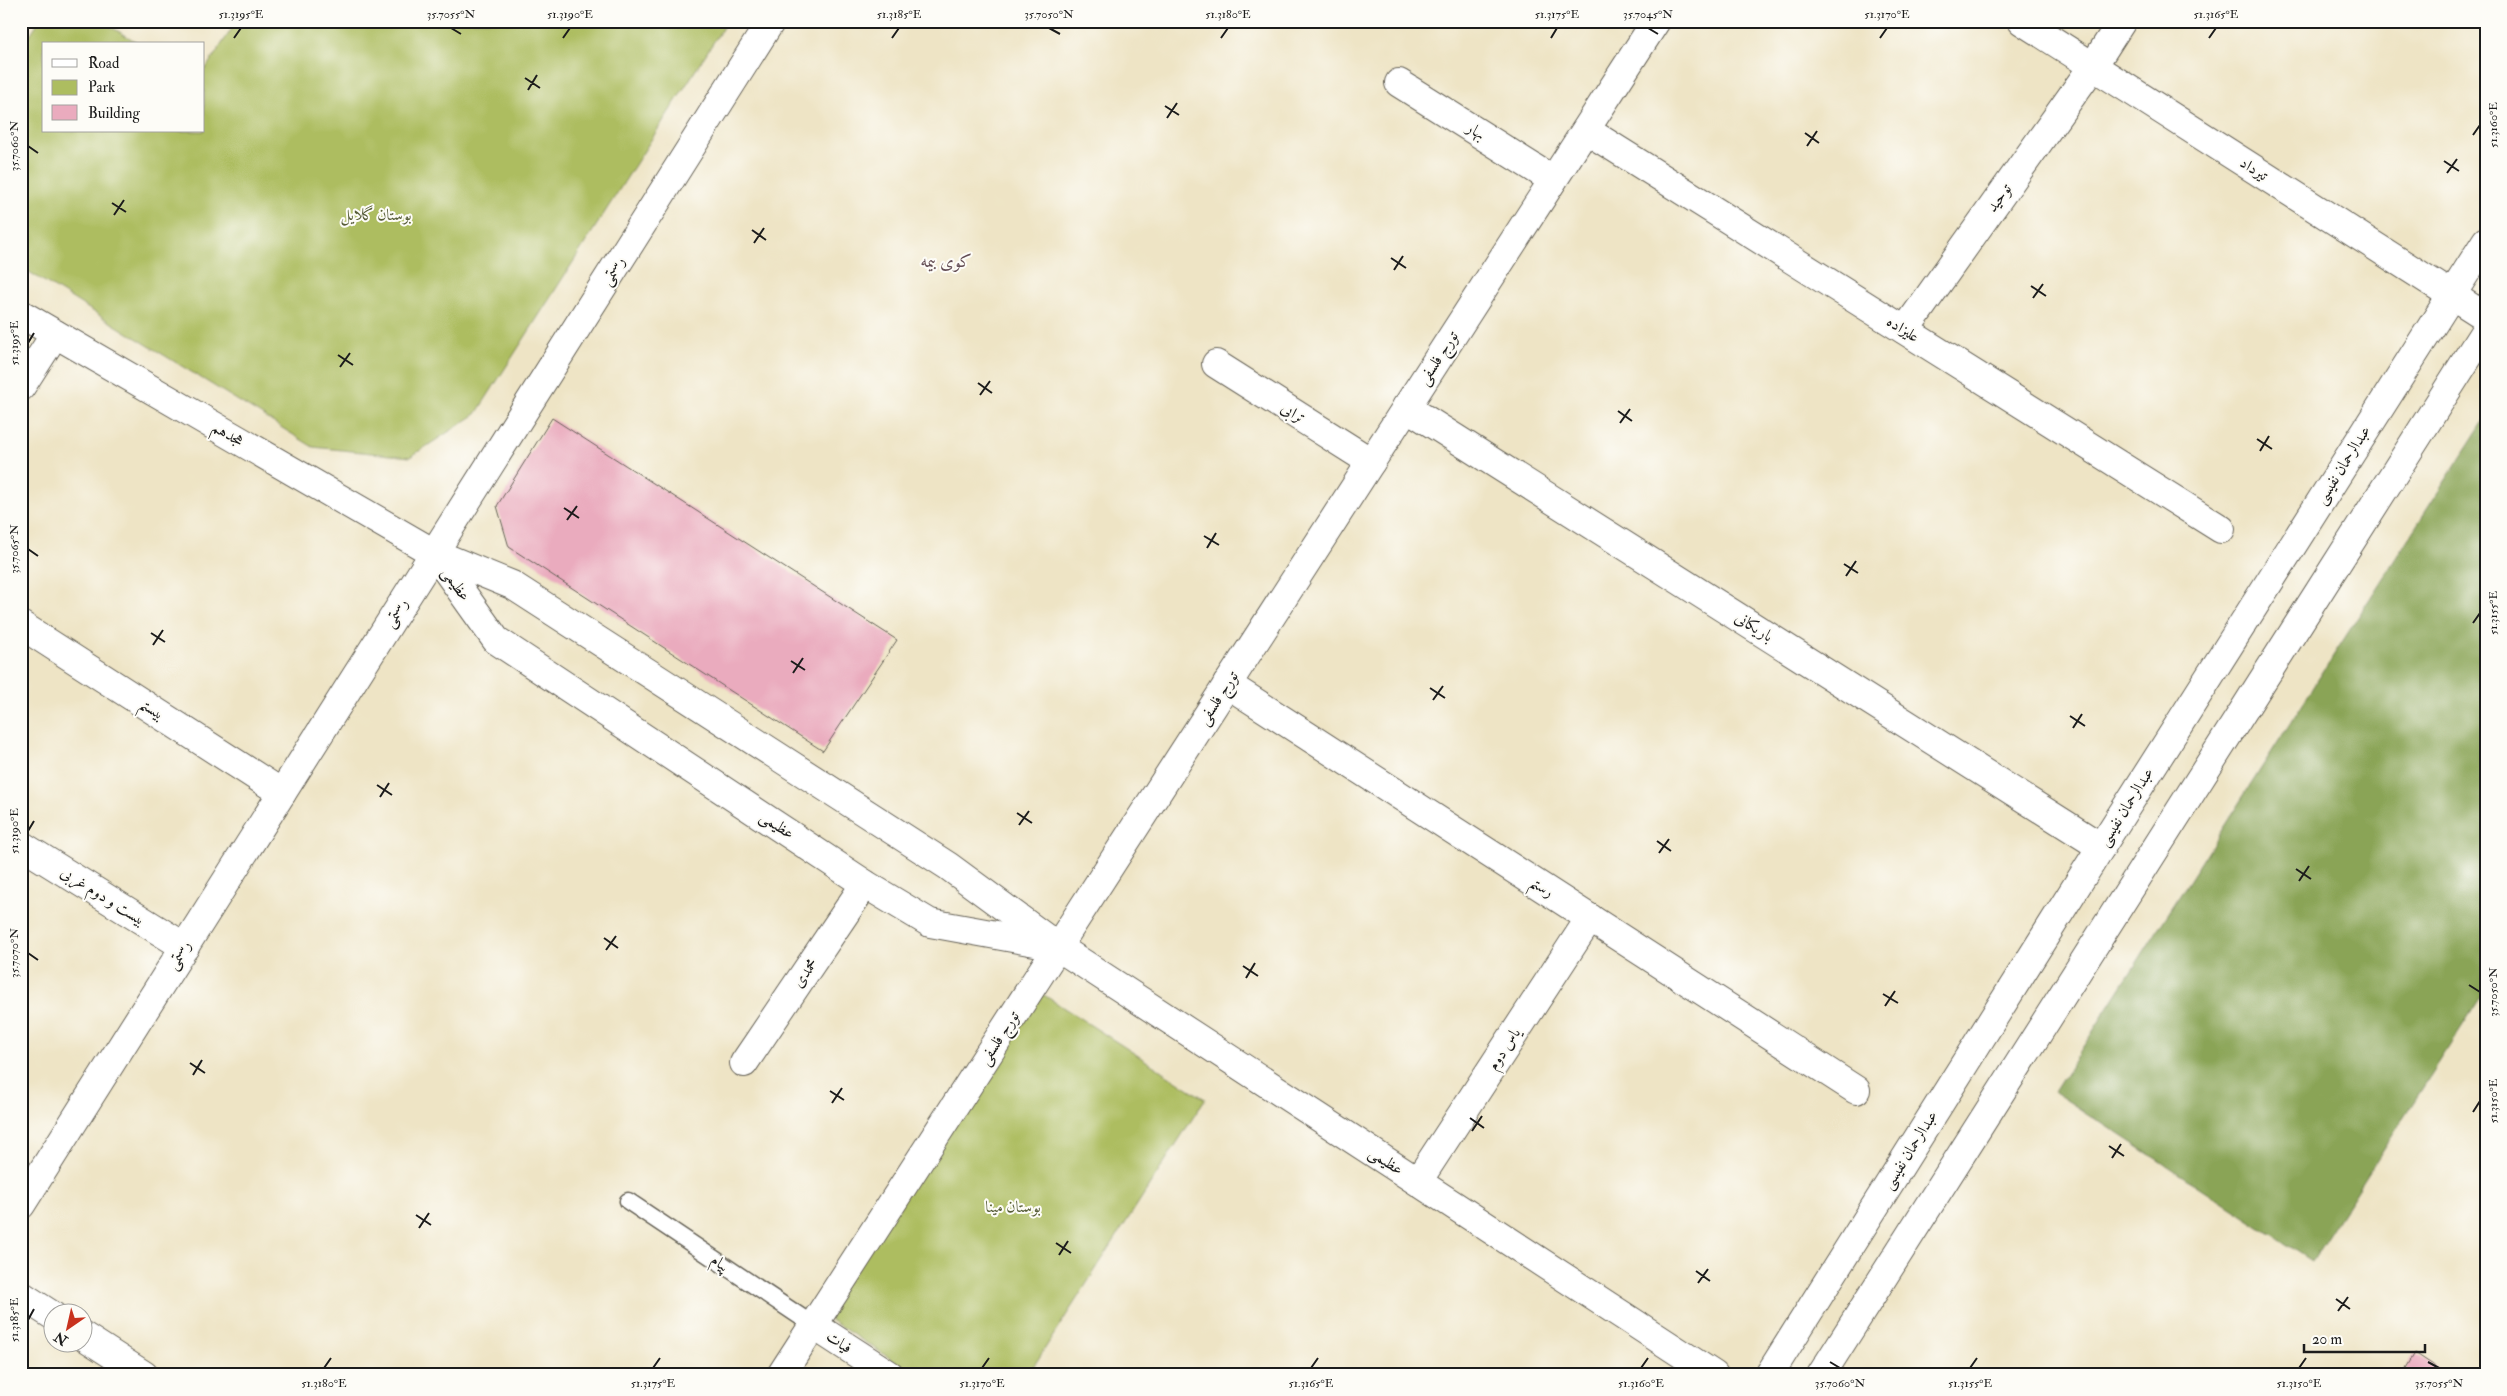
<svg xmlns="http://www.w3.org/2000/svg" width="2507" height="1396" font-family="'IM FELL Double Pica',Amiri,serif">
  <rect width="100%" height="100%" fill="#fdfcf7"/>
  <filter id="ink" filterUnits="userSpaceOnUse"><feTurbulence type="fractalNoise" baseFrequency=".02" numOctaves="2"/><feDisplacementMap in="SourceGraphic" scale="10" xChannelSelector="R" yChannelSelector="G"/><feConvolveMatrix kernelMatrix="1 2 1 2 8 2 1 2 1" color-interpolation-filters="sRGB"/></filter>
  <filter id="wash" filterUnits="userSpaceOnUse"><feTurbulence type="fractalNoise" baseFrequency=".0096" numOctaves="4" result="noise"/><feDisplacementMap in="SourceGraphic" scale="20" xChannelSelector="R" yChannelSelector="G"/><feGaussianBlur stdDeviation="1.12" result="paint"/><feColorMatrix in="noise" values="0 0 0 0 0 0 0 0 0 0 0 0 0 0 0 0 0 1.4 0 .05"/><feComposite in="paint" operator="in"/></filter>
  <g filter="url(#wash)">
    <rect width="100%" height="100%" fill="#eee4c5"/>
    <g fill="#adbd60" stroke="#646c3e">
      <path d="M39,21H101L140,44H44V131H204V71L237,21H727L476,414L410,457L313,447L21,267V48Z"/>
      <path d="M1044,995L1205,1099L1028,1375H916L821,1314L1019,1007Z"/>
    </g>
    <path fill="#8aa456" stroke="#536039" d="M2486,417V989L2312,1261L2054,1092Z"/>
    <g id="blocks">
      <g fill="#eaabbe">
        <path d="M552,418L897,640L823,751L509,547L497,506Z"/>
        <path d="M2415,1353L2448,1375H2402Z"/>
      </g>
    </g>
  </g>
  <g filter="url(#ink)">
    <use href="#blocks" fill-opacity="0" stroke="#666257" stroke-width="1"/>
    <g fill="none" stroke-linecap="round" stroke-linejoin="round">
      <defs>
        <path id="lane" d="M628,1201L813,1325"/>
        <g id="street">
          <path d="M2022,21L2486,317"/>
          <path d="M1399,83L1553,180"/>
          <path d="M1586,130L2221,529"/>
          <path d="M1905,330L2093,66L2122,21"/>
          <path d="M1216,364L1371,462"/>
          <path d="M21,387L55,334"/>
          <path d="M1406,407L2101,847"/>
          <path d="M21,625L282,793"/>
          <path d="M1227,684L1856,1090"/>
          <path d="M21,845L185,947"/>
          <path d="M744,1063L865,884"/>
          <path d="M1418,1181L1590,918"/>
          <path d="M21,1205L434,553"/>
          <path d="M21,1295L52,1315"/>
          <path d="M82,1335L144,1375"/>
        </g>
        <g id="secondary">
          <path d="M21,314L434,553L512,585L948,866L1058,947L1714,1375"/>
          <path d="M434,553L496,640L865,884L930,923L1052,945"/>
          <path d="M434,553L771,21"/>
          <path d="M813,1325L890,1375"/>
          <path d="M781,1375L1656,21"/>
          <path d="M1769,1375L2101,847L2486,241"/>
          <path d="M1821,1375L2486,329"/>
        </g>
      </defs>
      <use href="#lane" stroke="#666257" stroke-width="19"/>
      <use href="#street" stroke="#666257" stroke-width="30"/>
      <use href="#secondary" stroke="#666257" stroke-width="30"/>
      <use href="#lane" stroke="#fff" stroke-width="16"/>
      <use href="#street" stroke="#fff" stroke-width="28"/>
      <use href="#secondary" stroke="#fff" stroke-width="28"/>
    </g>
  </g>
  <path fill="none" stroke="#1c1c1c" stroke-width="2" d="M451,28L461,34M1049,28L1060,34M1648,28L1658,34M234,38L241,28M563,38L570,28M892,38L899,28M1221,38L1228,28M1551,38L1557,28M1880,38L1887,28M2209,38L2216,28M525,78L540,88M528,90L537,75M1165,106L1179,115M1167,118L1177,103M1805,133L1819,143M2473,135L2480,125M28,146L38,153M1807,146L1817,131M2444,161L2459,171M2447,173L2457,159M112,203L126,212M114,215L124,200M752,230L766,240M754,243L764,228M1391,258L1406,268M1394,270L1403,256M2031,286L2046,296M2033,298L2043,284M28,343L34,333M338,355L353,365M340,367L350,353M978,383L992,393M980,395L990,381M1618,411L1632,421M1620,423L1630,409M2257,439L2272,449M2260,451L2269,436M564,508L579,518M567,520L577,506M1204,536L1219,545M1207,548L1216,533M28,549L38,556M1844,564L1858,573M1846,576L1856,561M2473,623L2480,613M151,633L165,642M153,645L163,630M791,661L805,670M793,673L803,658M1430,688L1445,698M1433,700L1443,686M2070,716L2085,726M2073,728L2082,714M377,785L392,795M380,797L389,783M1017,813L1032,823M1019,825L1029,811M28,831L34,821M1657,841L1671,851M1659,853L1669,839M2296,869L2311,879M2299,881L2309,866M604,938L618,948M606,950L616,936M28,953L38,960M1243,966L1258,976M1246,978L1255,963M2469,985L2480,992M1883,994L1898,1003M1885,1006L1895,991M190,1063L205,1073M193,1075L202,1060M830,1091L844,1100M832,1103L842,1088M2473,1112L2480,1101M1470,1118L1484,1128M1472,1131L1482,1116M2109,1146L2124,1156M2112,1158L2121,1144M416,1215L431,1225M419,1228L429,1213M1056,1243L1071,1253M1059,1255L1068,1241M1696,1271L1710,1281M1698,1283L1708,1269M2336,1299L2350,1309M2338,1311L2348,1297M28,1320L34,1309M1830,1362L1840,1368M2428,1362L2439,1368M324,1368L331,1358M653,1368L660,1358M982,1368L989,1358M1311,1368L1318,1358M1641,1368L1648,1358M1970,1368L1977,1358M2299,1368L2306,1358"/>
  <g text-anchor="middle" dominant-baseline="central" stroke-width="4" stroke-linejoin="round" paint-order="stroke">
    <g font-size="16" fill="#1c1c1c" stroke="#fdfcf7">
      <text transform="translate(1476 131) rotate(32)">بهار</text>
      <text transform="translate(2254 169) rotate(32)">تیرداد</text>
      <text transform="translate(1999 198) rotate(-54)">توحید</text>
      <text transform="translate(613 271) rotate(-58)">رستمی</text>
      <text transform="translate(1903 329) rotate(32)">علیزاده</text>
      <text transform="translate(1438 358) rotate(-57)">تورج فلسفی</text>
      <text transform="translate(1293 413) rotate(32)">ترابی</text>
      <text transform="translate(228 434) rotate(30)">هجدهم</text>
      <text transform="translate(2343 465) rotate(-58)">عبدالرحمان نفیسی</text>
      <text transform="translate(456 584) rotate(55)">عظیمی</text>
      <text transform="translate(396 613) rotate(-58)">رستمی</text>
      <text transform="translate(1754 627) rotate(32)">باریکانی</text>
      <text transform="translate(1218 698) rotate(-57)">تورج فلسفی</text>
      <text transform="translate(152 709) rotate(33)">بیستم</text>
      <text transform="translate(2126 807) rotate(-58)">عبدالرحمان نفیسی</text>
      <text transform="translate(777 825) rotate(33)">عظیمی</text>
      <text transform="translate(1542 887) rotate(33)">رستم</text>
      <text transform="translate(103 896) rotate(32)">بیست و دوم غربی</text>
      <text transform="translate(179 955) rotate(-58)">رستمی</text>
      <text transform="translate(805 973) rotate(-56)">محمدی</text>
      <text transform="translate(999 1038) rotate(-57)">تورج فلسفی</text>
      <text transform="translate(1504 1049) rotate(-57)">یاس دوم</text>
      <text transform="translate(1910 1150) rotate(-58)">عبدالرحمان نفیسی</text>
      <text transform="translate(1386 1161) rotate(33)">عظیمی</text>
      <text transform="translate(720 1263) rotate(34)">پیام</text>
      <text transform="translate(839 1342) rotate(33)">فیات</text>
    </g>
    <g font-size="16" fill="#565c37" stroke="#fdfcf7">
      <text x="376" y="215">بوستان گلایل</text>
      <text x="1013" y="1207">بوستان مینا</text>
    </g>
    <g font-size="18" fill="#644e55" stroke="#fdfcf7">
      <text x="946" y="261">کوی بیمه</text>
    </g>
  </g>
  <rect width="2507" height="1396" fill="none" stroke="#fdfcf7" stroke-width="55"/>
  <rect x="42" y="42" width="162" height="90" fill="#fdfcf7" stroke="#a3a29f"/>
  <rect x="52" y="59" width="25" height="8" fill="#ffffff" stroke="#a3a29f"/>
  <text x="88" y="68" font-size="15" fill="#1c1c1c">Road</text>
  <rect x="52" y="80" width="25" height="15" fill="#adbd60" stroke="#a3a29f"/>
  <text x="88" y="92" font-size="15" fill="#1c1c1c">Park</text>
  <rect x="52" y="105" width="25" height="15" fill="#eaabbe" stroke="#a3a29f"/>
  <text x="88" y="118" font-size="15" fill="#1c1c1c">Building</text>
  <g transform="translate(68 1328) rotate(214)"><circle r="24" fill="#fdfcf7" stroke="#a3a29f"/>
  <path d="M0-4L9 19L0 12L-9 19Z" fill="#c8321e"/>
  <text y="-8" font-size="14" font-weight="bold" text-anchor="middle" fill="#1c1c1c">N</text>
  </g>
  <path d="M2304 1344v8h121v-8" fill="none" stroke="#1c1c1c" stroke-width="2.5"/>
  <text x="2312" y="1344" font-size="15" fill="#1c1c1c" stroke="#fdfcf7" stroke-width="4" paint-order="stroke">20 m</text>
  <rect x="28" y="28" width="2452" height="1340" fill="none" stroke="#1c1c1c" stroke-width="2"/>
  <g font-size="12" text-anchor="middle" fill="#1c1c1c">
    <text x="241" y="18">51.3195°E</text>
    <text x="451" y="18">35.7055°N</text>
    <text x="570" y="18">51.3190°E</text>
    <text x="899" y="18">51.3185°E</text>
    <text x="1049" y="18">35.7050°N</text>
    <text x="1228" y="18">51.3180°E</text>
    <text x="1557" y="18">51.3175°E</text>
    <text x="1648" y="18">35.7045°N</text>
    <text x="1887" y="18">51.3170°E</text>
    <text x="2216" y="18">51.3165°E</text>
    <text transform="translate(2493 125) rotate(-90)" y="4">51.3160°E</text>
    <text transform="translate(14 146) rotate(-90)" y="4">35.7060°N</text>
    <text transform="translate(14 343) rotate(-90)" y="4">51.3195°E</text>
    <text transform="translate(14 549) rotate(-90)" y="4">35.7065°N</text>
    <text transform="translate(2493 613) rotate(-90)" y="4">51.3155°E</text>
    <text transform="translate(14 831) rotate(-90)" y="4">51.3190°E</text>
    <text transform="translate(14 953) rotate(-90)" y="4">35.7070°N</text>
    <text transform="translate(2493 992) rotate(-90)" y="4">35.7050°N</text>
    <text transform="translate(2493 1101) rotate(-90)" y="4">51.3150°E</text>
    <text transform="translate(14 1320) rotate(-90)" y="4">51.3185°E</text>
    <text x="324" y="1387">51.3180°E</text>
    <text x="653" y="1387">51.3175°E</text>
    <text x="982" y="1387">51.3170°E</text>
    <text x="1311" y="1387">51.3165°E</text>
    <text x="1641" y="1387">51.3160°E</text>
    <text x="1840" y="1387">35.7060°N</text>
    <text x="1970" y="1387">51.3155°E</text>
    <text x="2299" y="1387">51.3150°E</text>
    <text x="2439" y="1387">35.7055°N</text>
  </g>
</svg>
